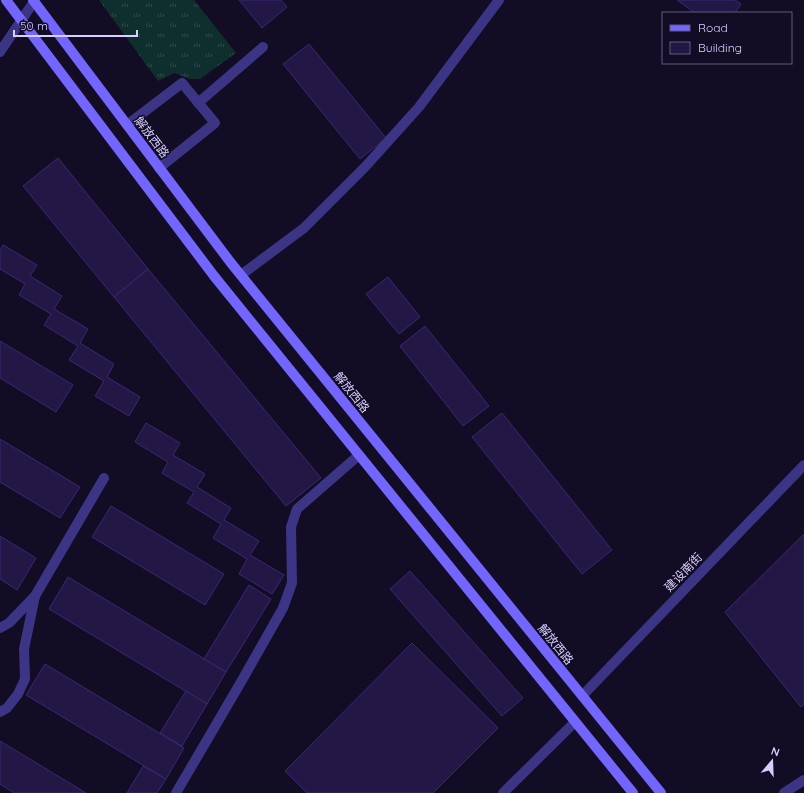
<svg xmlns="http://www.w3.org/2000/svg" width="804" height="793" font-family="Quicksand,'Noto Sans SC',sans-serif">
  <defs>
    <pattern id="grass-tufts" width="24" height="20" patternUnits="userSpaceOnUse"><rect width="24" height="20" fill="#0f2e2e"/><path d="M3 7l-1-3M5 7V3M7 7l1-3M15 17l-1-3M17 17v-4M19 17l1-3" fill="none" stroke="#314b4d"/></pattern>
  </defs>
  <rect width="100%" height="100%" fill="#120d24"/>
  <path fill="url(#grass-tufts)" d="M99,0H194L236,53L200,79H190L174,73L158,81Z"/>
  <g fill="#231746" stroke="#3b2873">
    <path d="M239,0H281L287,7L262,28Z"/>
    <path d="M677,0H735L741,4L735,13H695Z"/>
    <path d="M309,44L386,138L360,159L283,64Z"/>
    <path d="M58,158L148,269L114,297L23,186Z"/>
    <path d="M3,245L37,265L30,276L62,296L54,309L88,329L80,343L114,364L107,377L140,397L129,416L95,396L104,381L69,360L78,346L44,325L51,314L19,295L25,284L0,269V251Z"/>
    <path d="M148,269L321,478L286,506L114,297Z"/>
    <path d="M388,277L420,317L399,334L366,294Z"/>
    <path d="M425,326L489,406L463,426L400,346Z"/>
    <path d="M0,341L73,385L56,412L0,378Z"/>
    <path d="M502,413L612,550L582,574L472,437Z"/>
    <path d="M146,423L180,443L173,455L205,474L197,487L231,508L224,520L259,541L250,555L284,575L272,594L239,574L247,559L213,538L221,524L187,503L194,492L162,473L168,462L135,442Z"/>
    <path d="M0,439L80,487L60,518L0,482Z"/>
    <path d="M111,506L224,574L205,605L92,537Z"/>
    <path d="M804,534V704L801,707L725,612Z"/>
    <path d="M0,536L36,558L17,590L0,579Z"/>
    <path d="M410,571L523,698L502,716L390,589Z"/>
    <path d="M68,577L226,672L207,704L49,609Z"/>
    <path d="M249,585L271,599L226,672L204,659Z"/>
    <path d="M412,643L498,728L433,793H307L285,771Z"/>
    <path d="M45,664L184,748L166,779L26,695Z"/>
    <path d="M186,691L207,704L182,746L160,733Z"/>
    <path d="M0,741L86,793H14L0,784Z"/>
    <path d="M143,766L166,779L157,793H127Z"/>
  </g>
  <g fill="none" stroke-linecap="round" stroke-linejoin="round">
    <g stroke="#3c3586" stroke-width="10">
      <path d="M198,103L263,47"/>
      <path d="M127,125L182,83L215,123L159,168"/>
      <path d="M241,275L304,228L365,167L419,107L499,0"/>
      <path d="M0,628L9,623L35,596L104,478"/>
      <path d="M0,712L7,708L18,694L25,679L24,649L35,596"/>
    </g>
    <g stroke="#3c3586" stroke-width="10">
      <path d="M176,793L241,682L283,608L292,583L291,527L297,509L359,455"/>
      <path d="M503,793L575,722"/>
      <path d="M784,793L804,780"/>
    </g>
    <g stroke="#3c3586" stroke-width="10">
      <path d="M0,52L35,0"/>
      <path d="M582,696L804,465"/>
    </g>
    <g stroke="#7266ff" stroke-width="10">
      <path d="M6,0L214,276L633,793"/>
      <path d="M33,0L231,263L661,793"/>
    </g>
  </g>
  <g text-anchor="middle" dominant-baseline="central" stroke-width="3" stroke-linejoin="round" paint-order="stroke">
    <g font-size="12" fill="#d7cfff" stroke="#120d24">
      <text transform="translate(152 137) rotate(53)">解放西路</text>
      <text transform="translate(352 392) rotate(51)">解放西路</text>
      <text transform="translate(683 572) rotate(-46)">建设南街</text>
      <text transform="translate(556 644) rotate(51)">解放西路</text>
    </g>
  </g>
  <rect x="662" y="12" width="130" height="52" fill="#120d24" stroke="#615b7c"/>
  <rect x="670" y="25" width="20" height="6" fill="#7266ff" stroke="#615b7c"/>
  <text x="698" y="32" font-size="12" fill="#d7cfff">Road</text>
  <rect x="670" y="42" width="20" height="12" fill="#231746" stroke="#615b7c"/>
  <text x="698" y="52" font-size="12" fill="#d7cfff">Building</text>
  <g transform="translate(772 761) rotate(19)" stroke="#120d24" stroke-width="3" paint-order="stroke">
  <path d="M0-3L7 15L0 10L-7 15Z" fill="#d7cfff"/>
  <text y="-6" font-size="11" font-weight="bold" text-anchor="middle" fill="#d7cfff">N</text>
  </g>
  <path d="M14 30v6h123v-6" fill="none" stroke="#d7cfff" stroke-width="2"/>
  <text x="20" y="30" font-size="12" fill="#d7cfff" stroke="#120d24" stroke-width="3" paint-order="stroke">50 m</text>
</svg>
